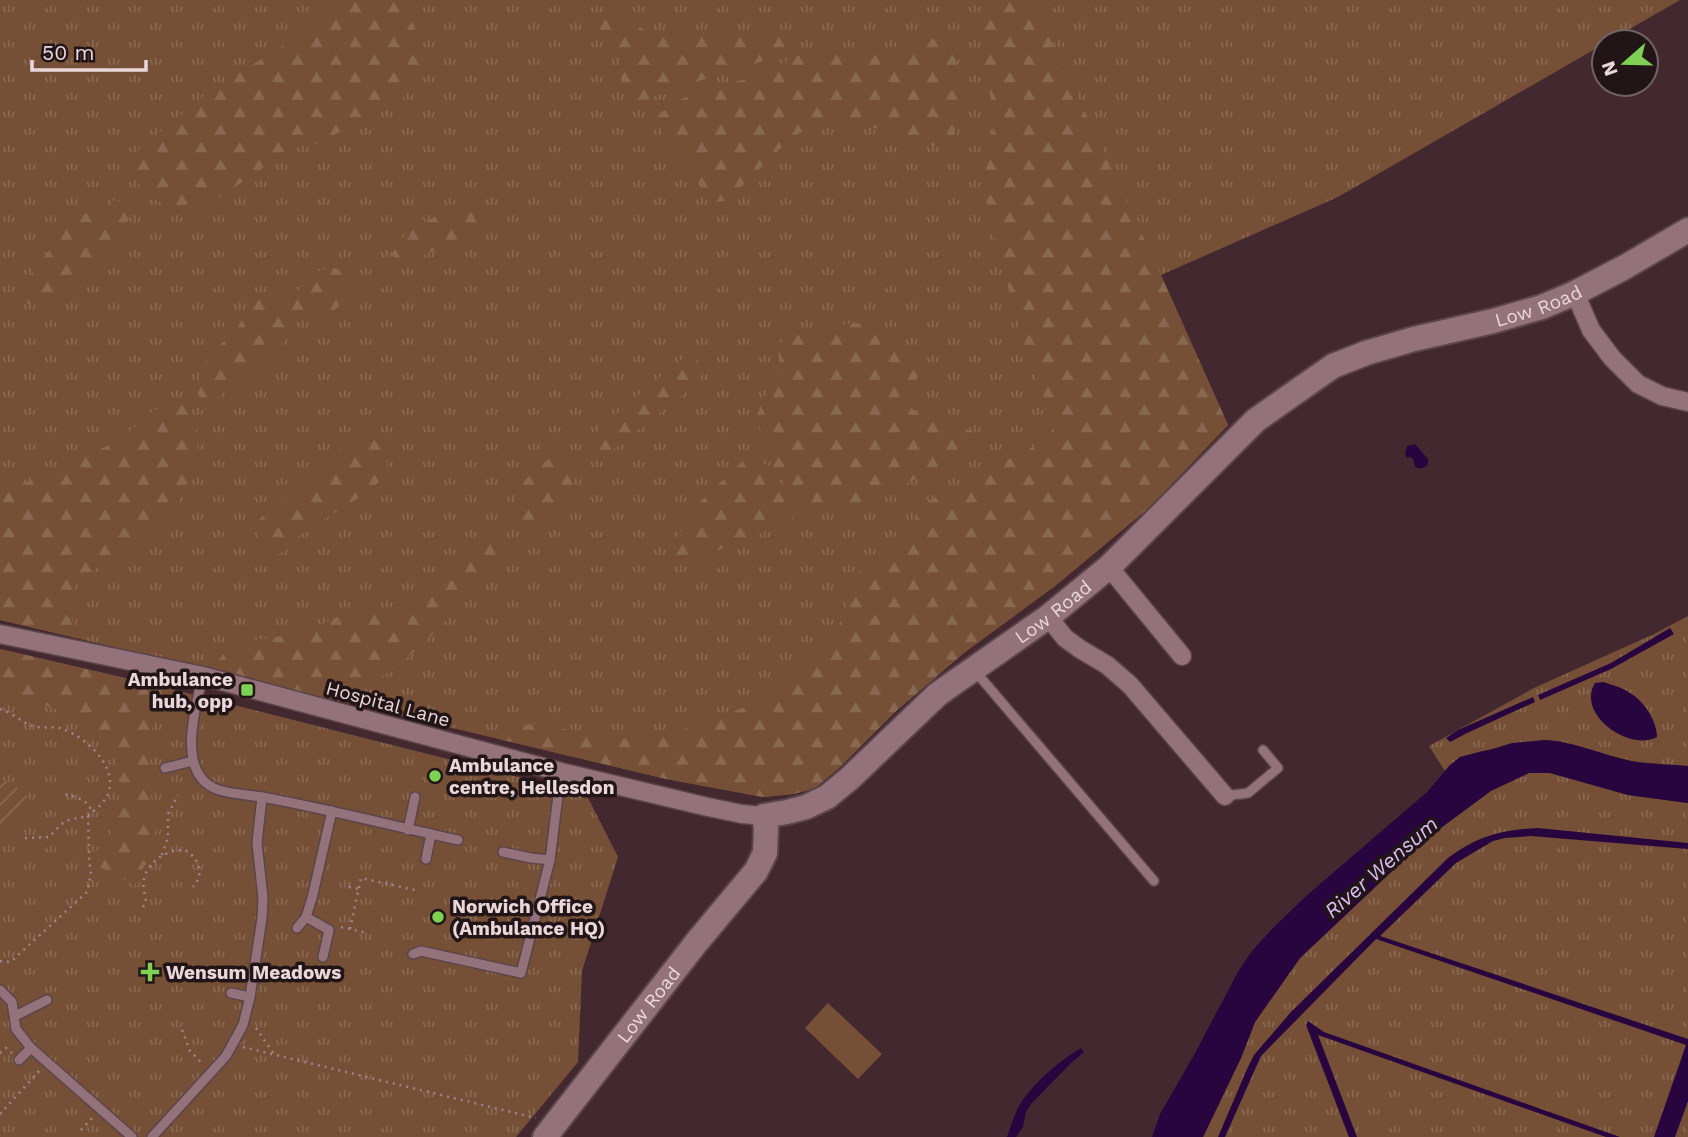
<svg xmlns="http://www.w3.org/2000/svg" width="1688" height="1137" font-family="'Work Sans',sans-serif">
  <defs>
    <pattern id="grass-tufts" width="24" height="20" patternUnits="userSpaceOnUse" patternTransform="scale(1.75)"><rect width="24" height="20" fill="#755036"/><path d="M3 7l-1-3M5 7V3M7 7l1-3M15 17l-1-3M17 17v-4M19 17l1-3" fill="none" stroke="#896852"/></pattern>
    <pattern id="forest-firs" width="22" height="20" patternUnits="userSpaceOnUse" patternTransform="scale(1.75)"><rect width="22" height="20" fill="#755036"/><path d="M5 1l3.5 6h-7zM16 11l3.5 6h-7z" fill="#896852"/></pattern>
    <pattern id="garden-furrows" width="10" height="10" patternUnits="userSpaceOnUse" patternTransform="scale(1.75)"><rect width="10" height="10" fill="#755036"/><path d="M-1 1l2-2M0 10L10 0M9 11l2-2" fill="none" stroke="#896852"/></pattern>
  </defs>
  <rect width="100%" height="100%" fill="#442830"/>
  <g fill="url(#grass-tufts)">
    <path d="M0,0H1680L1607,42H1604V44L1338,197L1161,275L1228,425L1150,507L1055,586L965,652L895,712L839,768L815,788L794,794L763,797L666,779L0,620Z"/>
    <path d="M1688,616V766L1637,762L1593,752L1559,741L1482,751L1460,757L1445,771L1429,746L1534,688L1654,634Z"/>
    <path d="M0,649L155,685L586,794L618,857L582,971L578,1062L516,1137H0Z"/>
    <path d="M1529,773H1550L1628,795L1688,803V1137H1203L1241,1058L1255,1022L1300,958L1426,839L1491,790Z"/>
  </g>
  <g fill="url(#forest-firs)">
    <path d="M351,0L397,1L414,26L423,55L413,83L400,102L316,144L290,147L275,160L208,205L179,208L151,199L138,182L132,160L141,147L210,91L297,37L328,11Z"/>
    <path d="M997,0H1033L1161,275L1228,425L1150,507L1055,586L965,652L895,712L839,768L815,788L794,794L763,797L666,779L499,739L512,727L536,724L621,739L677,732L753,704L830,649L859,572L914,525L924,504L979,471L1024,453L1051,433L1054,423L1029,358L1016,316L999,256L982,182L992,151L993,106L982,62L981,32L986,12Z"/>
    <path d="M607,12L624,17L643,29L663,32L694,31L714,36L739,31H768L792,39L787,49L773,58L667,91L636,104L628,100L621,80V65L617,51L607,41L588,33L578,20L587,16Z"/>
    <path d="M945,38C961,59 963,87 960,113C959,121 954,131 951,139L935,145H923L882,130L853,122L819,124L792,137L728,200L712,203L699,185L692,170L665,139L656,116L681,99L719,86L754,77L807,51L827,48L850,51H892L923,40Z"/>
    <path d="M114,200C122,201 125,203 131,209L127,226L115,244L109,256L82,269L53,300L43,306L28,304L23,294L24,283L49,251L56,232L66,221L106,206Z"/>
    <path d="M466,207L481,210L479,223L449,245L426,254L399,261L392,255C404,224 437,216 466,207Z"/>
    <path d="M328,268C336,268 342,268 346,276C348,280 351,287 350,291C347,299 335,311 328,315C317,320 302,316 292,326C284,333 283,346 277,354C267,369 249,376 234,385C225,390 218,400 208,403L198,395C199,379 202,362 214,350C222,343 231,336 237,328C246,316 246,298 262,293C270,290 281,295 288,297L299,290L315,272Z"/>
    <path d="M874,322L898,340L915,358L917,384L906,402C919,422 936,411 953,420C960,423 967,429 973,433L965,446L949,459L918,478L855,505L803,511L774,469L756,418L764,397L775,387L781,374L778,351L783,337L798,331L815,335L839,325Z"/>
    <path d="M693,356L702,365V375L694,386L610,452L603,454L595,450V440L601,427L674,365L685,357Z"/>
    <path d="M183,405L197,425L198,452L184,493L162,522L139,541L101,565L77,583L68,605L77,638L0,620V495L12,488L65,467L119,440L154,410Z"/>
    <path d="M372,438C382,447 390,457 386,471C382,488 327,517 312,526C306,530 300,535 294,540C291,544 288,550 283,552C276,556 270,553 263,550C258,540 253,530 260,519C269,506 288,501 301,492C312,485 318,474 326,463C337,448 354,440 372,438Z"/>
    <path d="M563,451L572,453L579,466L571,491L557,505L539,519L528,523L520,520C518,517 515,514 515,510C511,485 544,460 563,451Z"/>
    <path d="M748,456L771,467L796,507L793,520L690,562L671,558L672,545L698,504Z"/>
    <path d="M497,537L506,541L504,549L478,577L439,629L411,655L347,703L211,669L228,649L248,641L304,633L341,615L372,609L406,607L437,592L451,581L476,552Z"/>
    <path d="M0,649L155,685L151,744L149,786L157,825L149,860L139,874L134,886L113,871L102,869L95,853L112,831L119,807V774L109,737L87,720L29,700L0,699Z"/>
  </g>
  <path fill="url(#garden-furrows)" d="M8,781L29,797L6,826L8,828L4,833L0,830V784Z"/>
  <path fill="#755036" d="M828,1003L882,1054L858,1079L805,1028Z"/>
  <g fill="#28053e">
    <path d="M1415,444L1428,459V464C1424,469 1421,469 1415,467L1413,459L1410,457L1407,458L1405,454L1407,446Z"/>
    <path d="M1670,628L1674,634L1611,669L1540,700L1538,695L1611,663Z"/>
    <path d="M1603,682C1612,685 1622,687 1630,693C1644,701 1657,721 1657,737C1629,752 1576,714 1595,683Z"/>
    <path d="M1533,697L1535,702L1467,733L1450,742L1446,738L1458,730Z"/>
    <path d="M1544,740C1575,741 1606,757 1637,762C1654,765 1671,764 1688,766V803L1628,795L1550,773H1529L1491,791L1426,839L1300,958L1255,1022L1241,1058L1203,1137H1152L1160,1114L1194,1055L1239,970L1252,951L1273,928L1305,897L1427,792L1450,765L1460,757L1496,748L1512,743Z"/>
    <path d="M1538,828L1688,843V849L1531,836L1505,838L1493,841L1456,863L1380,936L1688,1039V1101L1675,1137H1654L1686,1045L1376,939L1261,1056L1225,1137H1218L1247,1069L1254,1055L1291,1012L1448,858C1478,836 1501,830 1538,828Z"/>
    <path d="M1308,1021L1324,1032L1620,1137H1606L1318,1035L1357,1137H1349L1306,1025Z"/>
    <path d="M1081,1048L1084,1052L1070,1064L1031,1104L1026,1112L1023,1127L1016,1137H1007C1010,1128 1013,1119 1017,1110C1028,1087 1059,1061 1081,1048Z"/>
  </g>
  <g fill="none" stroke-linecap="round" stroke-linejoin="round">
    <defs>
      <g id="lane">
        <path d="M975,671L1154,881"/>
        <path d="M165,768L193,761"/>
        <path d="M1225,796L1248,793L1278,768L1263,750"/>
        <path d="M262,797C328,809 393,826 458,840"/>
        <path d="M408,830L415,797"/>
        <path d="M503,852L531,858L550,860"/>
        <path d="M426,859L431,834"/>
        <path d="M297,928L306,917"/>
        <path d="M413,954L421,951L521,973L550,860L561,772"/>
        <path d="M323,957L329,930L306,917L312,898L332,811"/>
        <path d="M0,990L12,1002L16,1029L31,1048L132,1137"/>
        <path d="M231,993L250,997"/>
        <path d="M15,1016L47,1000"/>
        <path d="M19,1060L31,1048"/>
        <path d="M152,1137L226,1056L243,1025L250,997L262,918L263,898L257,843L262,797C248,795 232,794 219,790C175,776 195,708 203,676"/>
      </g>
      <g id="street">
        <path d="M1575,293L1591,330L1612,358L1638,384L1662,396L1688,402"/>
        <path d="M1109,567L1182,656"/>
        <path d="M1048,617L1065,638L1080,649L1107,665L1130,685L1225,796"/>
        <path d="M0,634L203,676L561,772L708,807L742,814L764,816"/>
      </g>
      <g id="secondary">
        <path id="s1" d="M545,1137L696,943L756,871L765,853L766,829L764,816L787,812L806,807L827,797L849,779L938,694L1048,617L1109,567L1256,420L1333,366L1366,353L1414,339L1493,321L1542,307L1575,293L1625,267L1688,230"/>
      </g>
    </defs>
    <use href="#lane" stroke="#5b444b" stroke-width="12"/>
    <use href="#street" stroke="#5b444b" stroke-width="21"/>
    <use href="#secondary" stroke="#5b444b" stroke-width="28"/>
    <g stroke="#9d858c" stroke-width="2.5" stroke-dasharray="2 5" stroke-linecap="butt">
      <path d="M0,709C12,712 22,723 33,726C43,729 51,726 60,728C94,739 134,784 92,812C87,799 77,797 64,794"/>
      <path d="M25,838L49,837C55,831 61,823 69,820C78,817 85,819 92,812"/>
      <path d="M162,855L168,837V814L178,795"/>
      <path d="M349,887L359,889"/>
      <path d="M143,907L146,902C145,894 142,886 144,879C148,861 168,849 185,850C199,858 205,874 193,887"/>
      <path d="M341,927L367,933"/>
      <path d="M350,929L361,878L415,890"/>
      <path d="M0,961L10,962L16,957L87,892L91,874L89,859L88,816"/>
      <path d="M256,1028L274,1054"/>
      <path d="M182,1030L190,1051L202,1063"/>
      <path d="M243,1047L536,1118"/>
      <path d="M0,1053L6,1048L12,1053"/>
      <path d="M0,1114L40,1070"/>
      <path d="M81,1130L93,1117"/>
    </g>
    <use href="#lane" stroke="#94727b" stroke-width="9"/>
    <use href="#street" stroke="#94727b" stroke-width="18"/>
    <use href="#secondary" stroke="#94727b" stroke-width="24"/>
  </g>
  <g fill="#7ed153" stroke="#221518" stroke-width="2.5">
    <rect x="240" y="683" width="14" height="14" rx="3.5"/>
    <circle cx="435" cy="776" r="7"/>
    <circle cx="438" cy="917" r="7"/>
    <path d="M146.5 961.5h7v7h7v7h-7v7h-7v-7h-7v-7h7z"/>
  </g>
  <g text-anchor="middle" dominant-baseline="central" stroke-width="7" stroke-linejoin="round" paint-order="stroke">
    <g font-size="19" fill="#ead7dc" stroke="#221518">
      <text stroke="none"><textPath href="#s1" startOffset="1344">Low Road</textPath></text>
      <text stroke="none"><textPath href="#s1" startOffset="756">Low Road</textPath></text>
      <text transform="translate(388 704) rotate(15)">Hospital Lane</text>
      <text stroke="none"><textPath href="#s1" startOffset="168">Low Road</textPath></text>
    </g>
    <g font-size="19" font-weight="bold" fill="#ead7dc" stroke="#221518" text-anchor="start">
      <text x="233" y="679" text-anchor="end">Ambulance<tspan x="233" dy="22">hub, opp</tspan></text>
      <text x="449" y="765">Ambulance<tspan x="449" dy="22">centre, Hellesdon</tspan></text>
      <text x="452" y="906">Norwich Office<tspan x="452" dy="22">(Ambulance HQ)</tspan></text>
      <text x="166" y="972">Wensum Meadows</text>
    </g>
    <g font-size="21" font-style="italic" fill="#d8bdf3" stroke="#221518">
      <text transform="translate(1381 867) rotate(-41)">River Wensum</text>
    </g>
  </g>
  <g transform="translate(1625 63) rotate(250)"><circle r="33" fill="#221518" stroke="#726366" stroke-width="2"/>
  <path d="M0-5L12 26L0 18L-12 26Z" fill="#7ed153"/>
  <text y="-10" font-size="19" font-weight="bold" text-anchor="middle" fill="#ead7dc">N</text>
  </g>
  <path d="M32 60v10h114v-10" fill="none" stroke="#ead7dc" stroke-width="3.5"/>
  <text x="42" y="60" font-size="21" fill="#ead7dc" stroke="#221518" stroke-width="5" paint-order="stroke">50 m</text>
</svg>
